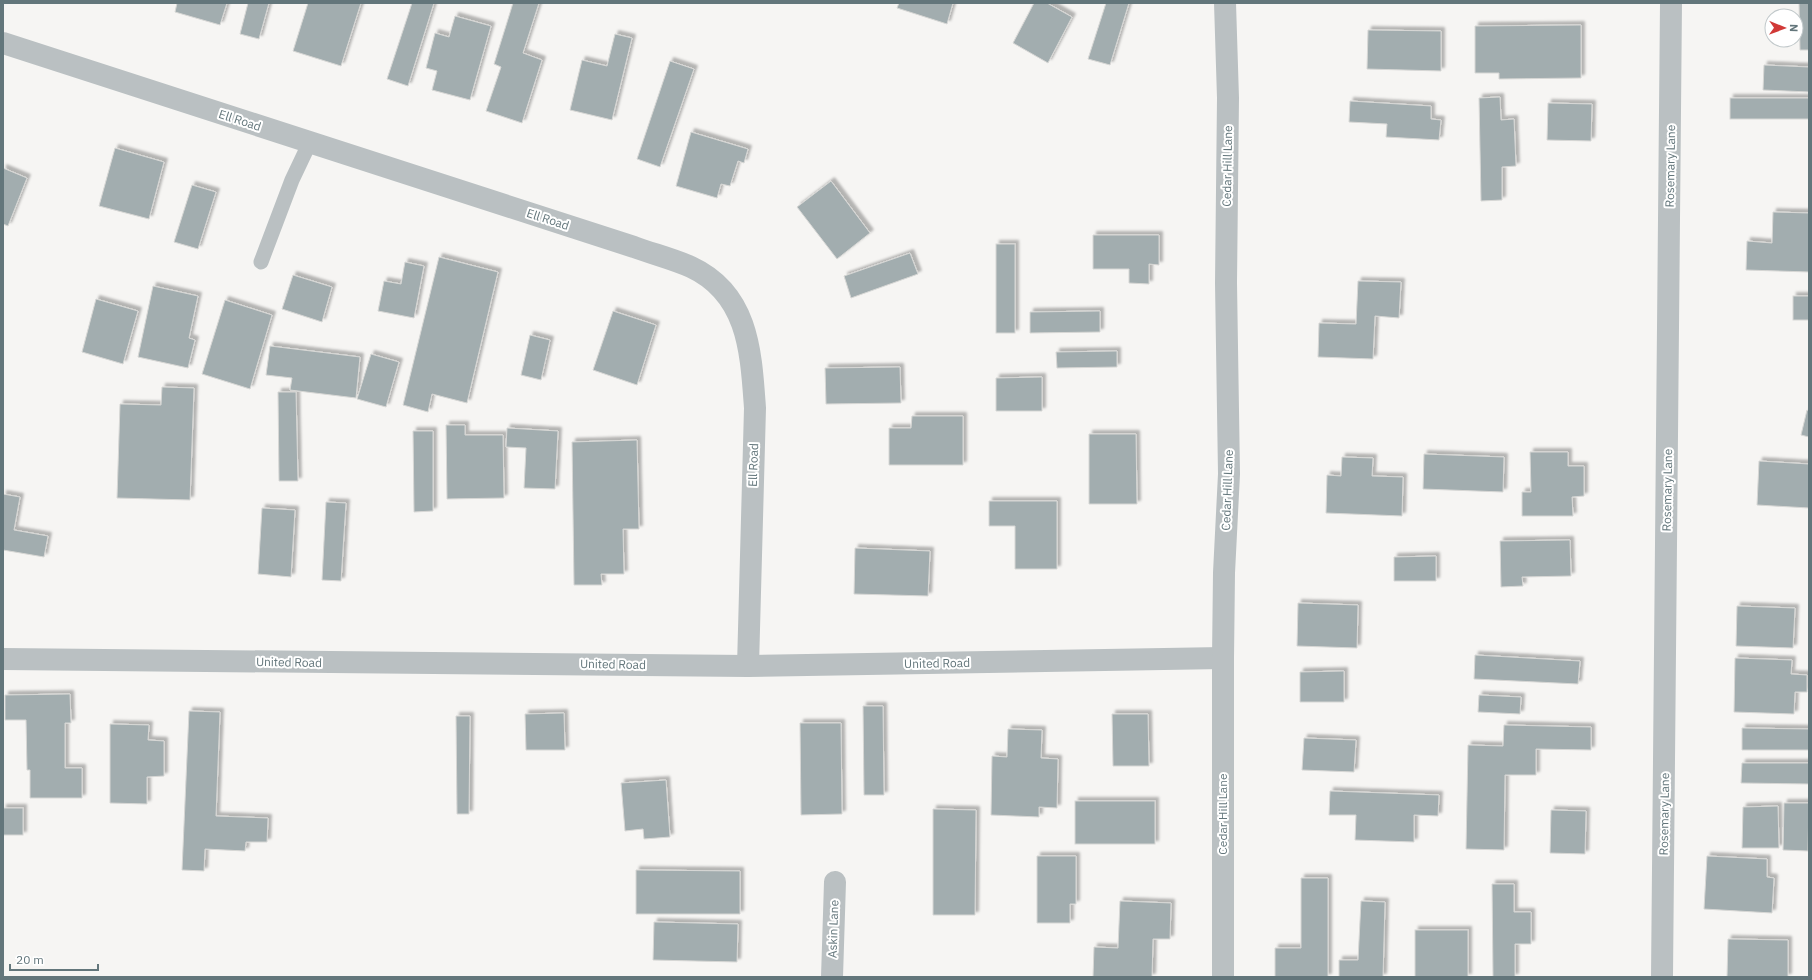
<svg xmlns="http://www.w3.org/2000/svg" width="1812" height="980" font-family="'IBM Plex Sans',sans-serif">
  <defs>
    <filter id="shadow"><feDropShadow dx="3.5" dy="-3.5" stdDeviation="1" flood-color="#0004"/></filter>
  </defs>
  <rect width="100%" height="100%" fill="#f6f5f3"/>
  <g fill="#a2adaf" stroke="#d7d7d5" filter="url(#shadow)">
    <path d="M177,3H227L220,25L175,12Z"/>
    <path d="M248,3H269L259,39L240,34Z"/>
    <path d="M308,3H361L341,66L293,51Z"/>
    <path d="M412,3H434L408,86L387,79Z"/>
    <path d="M513,3H539L523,53L542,60L522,123L486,111L501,67L494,64Z"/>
    <path d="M899,3H953L947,24L897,8Z"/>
    <path d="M1034,3H1047L1072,17L1048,63L1013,43Z"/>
    <path d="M1106,3H1129L1110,65L1088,59Z"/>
    <path d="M1799,3H1809V50H1800Z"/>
    <path d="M455,16L491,26L470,100L432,90L437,71L426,68L435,33L449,37Z"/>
    <path d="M1581,25V78L1499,79V73H1475V26Z"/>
    <path d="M1368,30L1441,31V71L1367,69Z"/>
    <path d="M615,34L632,38L612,120L570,110L582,60L607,66Z"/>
    <path d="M670,61L694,69L660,167L637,159Z"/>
    <path d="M1764,65L1809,67V92L1763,90Z"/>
    <path d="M1500,97L1501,120L1514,119L1516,166L1502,167V200L1481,201L1479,98Z"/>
    <rect x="1730" y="98" width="79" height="21"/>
    <path d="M1350,101L1431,106V119L1441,120L1439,140L1386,137L1387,124L1349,122Z"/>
    <path d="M1548,103L1592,104L1591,141L1547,140Z"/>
    <path d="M691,132L748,149L744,163L738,161L730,186L721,184L717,198L676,186Z"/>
    <path d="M115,148L164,162L149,219L99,206Z"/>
    <path d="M3,168L27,178L8,226L3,224Z"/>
    <path d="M831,181L870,233L837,259L797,207Z"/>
    <path d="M192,185L216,192L198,249L174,242Z"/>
    <path d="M1773,212L1809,213V272L1746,270L1747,241L1772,243Z"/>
    <path d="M1093,235H1159V265L1149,264V284L1129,283V269H1093Z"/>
    <rect x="996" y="244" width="19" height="89"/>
    <path d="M910,253L918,274L851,298L844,276Z"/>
    <path d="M439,257L498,272L467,403L432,394L428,412L403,405Z"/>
    <path d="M405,262L424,266L414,318L378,311L384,281L401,284Z"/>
    <path d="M293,275L332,287L322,322L282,309Z"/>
    <path d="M1358,281L1401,282L1399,318L1375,316L1373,359L1318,357L1319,323L1356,324Z"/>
    <path d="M153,286L198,296L189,338L195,340L188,368L138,357Z"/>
    <rect x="1793" y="296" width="16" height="24"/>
    <path d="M96,299L138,311L123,364L82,352Z"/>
    <path d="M225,300L272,315L250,389L202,374Z"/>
    <path d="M613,311L656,325L637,385L593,370Z"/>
    <path d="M1100,311V332L1030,333V312Z"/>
    <path d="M530,335L550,340L541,380L521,375Z"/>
    <path d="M270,346L360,357L356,398L290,390L292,378L266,375Z"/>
    <path d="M1117,351V367L1057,368L1056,352Z"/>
    <path d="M371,354L399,362L386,407L357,399Z"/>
    <path d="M900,367L901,403L826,404L825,368Z"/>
    <path d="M1042,377V411H996V378Z"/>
    <path d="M162,387L194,388L190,500L117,498L120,404L161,405Z"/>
    <path d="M278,392H296L298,481H279Z"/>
    <path d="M1807,410L1809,411V437L1801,435Z"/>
    <path d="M912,416H963V465H889V428H911Z"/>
    <path d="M446,425H465V435H503L504,498L447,499Z"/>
    <path d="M507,428L558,431L555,489L524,488L526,448L506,447Z"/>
    <path d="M413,431H433V511L414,512Z"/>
    <path d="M1089,434H1136L1137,504H1089Z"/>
    <path d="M637,440L639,529H623L624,574H601L602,585H574L572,442Z"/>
    <path d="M1530,452H1568V466H1584V496L1572,497L1573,516H1522V492H1531Z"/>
    <path d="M1424,454L1504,457L1503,492L1423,489Z"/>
    <path d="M1342,457L1373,458L1372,476L1403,477L1402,516L1326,513L1327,475L1341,476Z"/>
    <path d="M1759,461L1809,464V508L1757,505Z"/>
    <path d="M3,494L20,497L14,530L48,536L44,557L3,550Z"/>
    <path d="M989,501H1057V569H1015V526H989Z"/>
    <path d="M326,502L346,503L341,581L322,580Z"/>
    <path d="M262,508L295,510L291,577L258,574Z"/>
    <path d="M1570,540L1571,576L1522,577L1523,586L1501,587L1500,541Z"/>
    <path d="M855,548L930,551L928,596L854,594Z"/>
    <path d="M1436,556V581H1394V557Z"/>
    <path d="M1298,603L1358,605L1357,648L1297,646Z"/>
    <path d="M1737,606L1795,608L1793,648L1736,646Z"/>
    <path d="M1475,655L1580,661L1578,684L1474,679Z"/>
    <path d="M1735,658L1792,660L1791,674L1807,675V692H1795L1794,714L1734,712Z"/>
    <path d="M1344,671V702H1300V672Z"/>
    <path d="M70,694L71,723H65V768H82V798H30V770H27L26,720H5V695Z"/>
    <path d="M1479,695L1521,697L1520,714L1478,712Z"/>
    <path d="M863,706H883L884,795H864Z"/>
    <path d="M189,711L220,712L216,816L268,818L267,842H246L245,851L205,849L204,871L182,870Z"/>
    <path d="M564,713L565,750H526L525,714Z"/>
    <path d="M1112,714H1148L1149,766H1113Z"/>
    <path d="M456,716H470L469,814H457Z"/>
    <path d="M800,723H841L842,814L801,815Z"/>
    <path d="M110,724L149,725L148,740L164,741V776L147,777V804L110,803Z"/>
    <path d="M1504,725L1591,727V750L1536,749V775H1505L1504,850L1466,849L1468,745L1503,746Z"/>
    <path d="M1742,728L1809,729V750H1742Z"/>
    <path d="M1008,729L1042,730L1041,758L1058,759L1057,808L1039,807V817L991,815L992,756L1007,757Z"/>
    <path d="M1304,738L1356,740L1354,772L1302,770Z"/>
    <path d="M1742,763H1809V784L1741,783Z"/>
    <path d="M666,780L670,837L644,839L643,829L625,831L621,783Z"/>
    <path d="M1330,791L1439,795L1438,816L1414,815V842L1355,840L1356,815H1329Z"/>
    <rect x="1075" y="801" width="80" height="43"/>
    <path d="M1784,803H1809L1808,851L1783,850Z"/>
    <path d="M1778,806L1779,848H1742L1743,807Z"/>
    <rect x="3" y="808" width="20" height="27"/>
    <path d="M933,809L976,810L975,915H933Z"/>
    <path d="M1551,810L1586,811L1585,854L1550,853Z"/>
    <path d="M1037,856H1076V904H1070V923H1037Z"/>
    <path d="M1707,856L1767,859V877L1774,878L1772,913L1704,909Z"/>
    <path d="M636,870L740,871V914H636Z"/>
    <path d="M1301,878H1328V977H1275V948H1301Z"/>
    <path d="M1492,884H1514V912H1531V944H1515V977H1493Z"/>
    <path d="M1120,901L1171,903L1170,939H1153L1152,977H1093L1094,947L1118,948Z"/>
    <path d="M1361,901L1385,902L1383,977H1339V960H1358Z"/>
    <path d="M654,922L738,924L737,962L653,960Z"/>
    <rect x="1415" y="930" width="53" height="47"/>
    <path d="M1728,939L1788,940V977H1727Z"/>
  </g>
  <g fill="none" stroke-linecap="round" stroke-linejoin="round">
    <path stroke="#bac0c2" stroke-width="15" d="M261,262L292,180L310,142"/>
    <g stroke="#bac0c2" stroke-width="22">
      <path d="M3,43L634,247C653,254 673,259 691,267C749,294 751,353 755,408L748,666"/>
      <path d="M3,659L748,666L1223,658"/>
      <path d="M832,977L835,882"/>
      <path d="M1223,977V658L1224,573L1229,474L1226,283L1228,98L1225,3"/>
      <path d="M1662,977L1671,3"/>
    </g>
  </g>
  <g text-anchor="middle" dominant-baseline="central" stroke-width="4" stroke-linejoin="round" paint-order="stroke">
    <g font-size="12" fill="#63767b" stroke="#fff">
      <text transform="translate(240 120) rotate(18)">Ell Road</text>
      <text transform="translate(1227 166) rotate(-89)">Cedar Hill Lane</text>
      <text transform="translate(1670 166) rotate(-89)">Rosemary Lane</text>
      <text transform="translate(548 219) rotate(18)">Ell Road</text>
      <text transform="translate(753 465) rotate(-88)">Ell Road</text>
      <text transform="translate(1227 490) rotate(-88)">Cedar Hill Lane</text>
      <text transform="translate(1667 490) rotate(-89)">Rosemary Lane</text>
      <text transform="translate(289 662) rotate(1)">United Road</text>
      <text transform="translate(937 663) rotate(-1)">United Road</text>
      <text transform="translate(613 664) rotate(1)">United Road</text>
      <text transform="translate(1222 814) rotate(-90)">Cedar Hill Lane</text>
      <text transform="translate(1664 814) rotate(-89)">Rosemary Lane</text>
      <text transform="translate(833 929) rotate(-88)">Askin Lane</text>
    </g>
  </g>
  <rect width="1812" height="980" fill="none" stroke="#63767b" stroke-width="8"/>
  <g transform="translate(1784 28) rotate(91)"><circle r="19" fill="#ffffff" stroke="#c1c8ca"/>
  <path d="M0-3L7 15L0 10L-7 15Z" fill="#d13937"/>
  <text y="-6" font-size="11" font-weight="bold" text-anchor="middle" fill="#63767b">N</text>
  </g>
  <path d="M10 964v6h88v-6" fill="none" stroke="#63767b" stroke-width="2"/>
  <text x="16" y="964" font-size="12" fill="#63767b" stroke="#ffffff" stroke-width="3" paint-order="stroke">20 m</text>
</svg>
